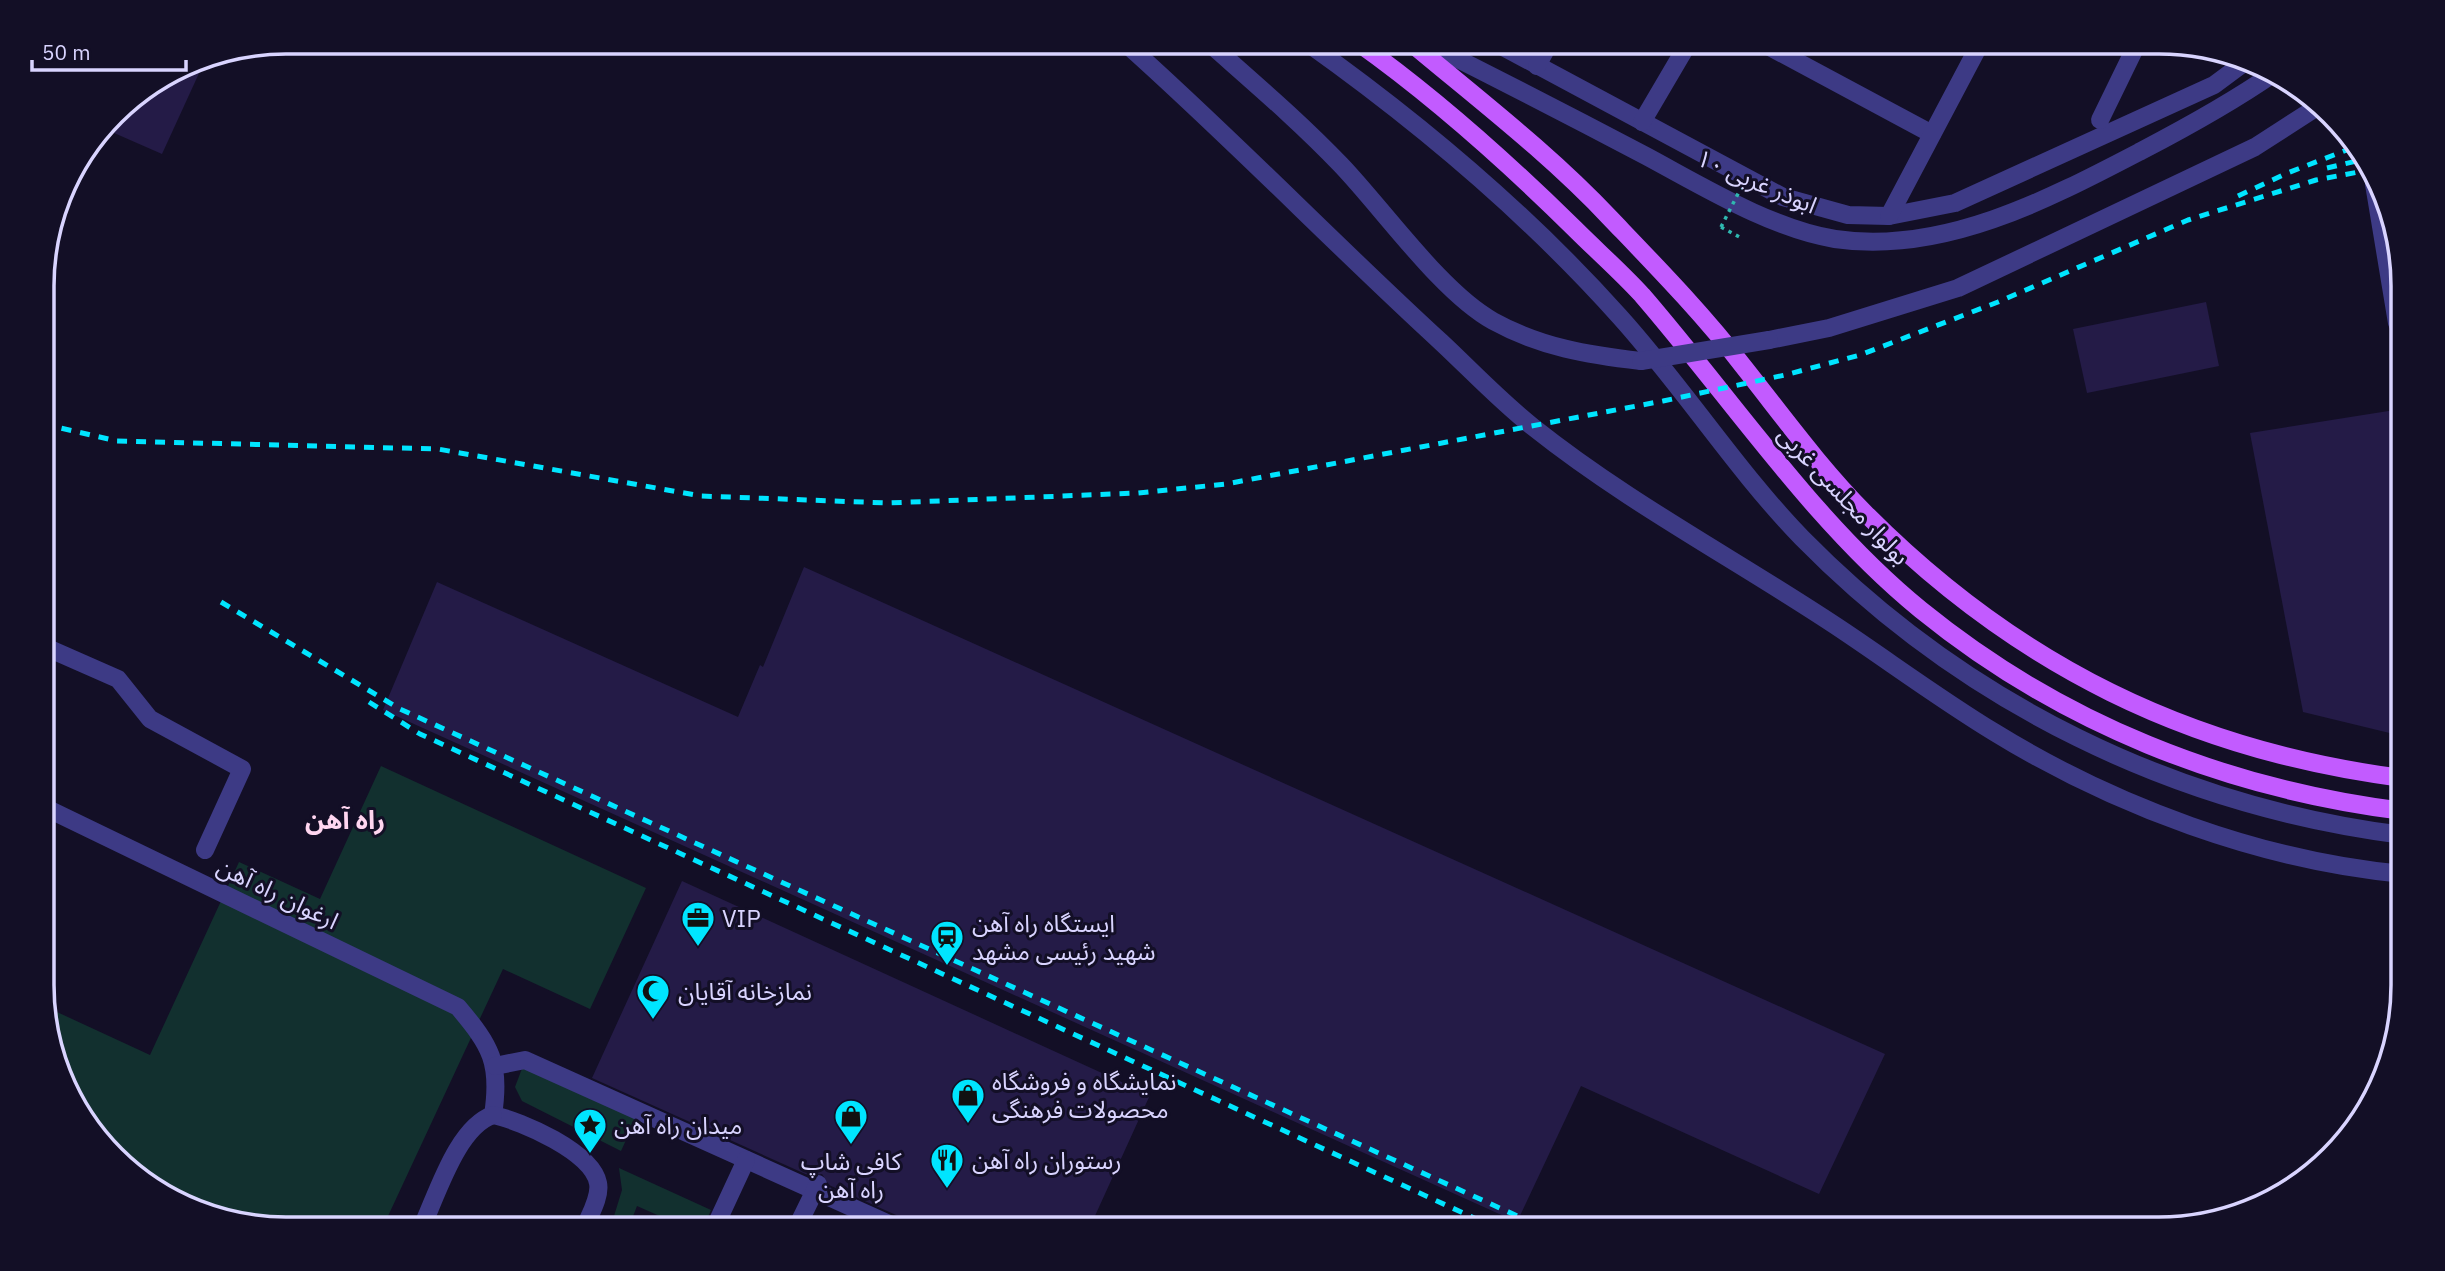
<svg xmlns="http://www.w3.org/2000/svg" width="2445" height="1271" font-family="'IBM Plex Sans','Noto Sans Arabic',sans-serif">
  <rect width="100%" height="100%" fill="#130f26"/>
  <g fill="#12302f">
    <path d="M381,766L646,888L590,1009L503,969L382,1229H287L178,1204L83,1121L44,1017V1006L150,1055L239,862L320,899Z"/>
    <path d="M523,1066L636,1118L621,1151L522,1101L515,1087Z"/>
    <path d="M619,1168L711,1210L703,1229H689L637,1206L628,1229H610L622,1190Z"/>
  </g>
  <g fill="#241b47">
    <path d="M206,58L162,154L105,129L125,103L193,60Z"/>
    <path d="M2206,302L2219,366L2087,393L2073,329Z"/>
    <path d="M2401,409L2402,517V736L2303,712L2250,433Z"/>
    <path d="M804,567L1885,1054L1819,1194L1581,1086L1517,1222L383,710L437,582L738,717L760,665L763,667Z"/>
    <path d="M682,881L1150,1095L1089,1229H919L905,1219L829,1185L822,1174L810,1176L592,1078Z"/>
  </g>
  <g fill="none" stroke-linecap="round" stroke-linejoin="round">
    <path stroke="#2fb8b0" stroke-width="3.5" stroke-dasharray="3.5 5" stroke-linecap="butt" d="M1721,227L1743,239"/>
    <g stroke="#3d3a85" stroke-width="18">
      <path d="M1124,42C1233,139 1334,244 1441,342C1471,370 1500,401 1533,427C1631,505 1741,562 1845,632C1894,665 1943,701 1994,732C2114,806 2262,861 2403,874"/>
      <path d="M1208,42C1253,82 1299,121 1341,165C1384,210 1441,292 1493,321C1540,347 1588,355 1641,361"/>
      <path d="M1306,42C1420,123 1527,213 1620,317C1684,388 1736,470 1802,538C1964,703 2174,806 2403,835"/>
      <path d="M1424,42C1498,79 1572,117 1646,156C1702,186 1772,229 1835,239C1943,255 2049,199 2141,151C2187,127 2231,103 2274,73"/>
      <path d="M1494,42L1783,197L1848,215L1889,216L1955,203L2214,85L2245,62"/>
      <path d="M1768,46L1932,134"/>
      <path d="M1537,66L1550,42"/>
      <path d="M2100,120L2138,42"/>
      <path d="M1642,122L1689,42"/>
      <path d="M2374,184L2397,323L2401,326"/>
      <path d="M1889,216L1981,42"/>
      <path d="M1769,340L1829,328L1958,288L2255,147L2314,109"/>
      <path d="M43,646L118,679L150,719L242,769L205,850"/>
      <path d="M43,683L45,679"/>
      <path d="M44,807L458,1007C491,1046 501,1063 493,1115"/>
      <path d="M495,1066L525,1060L900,1229"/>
      <path d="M493,1115C522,1121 592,1152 598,1183C601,1197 589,1216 584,1229"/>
      <path d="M421,1229C437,1195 457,1127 493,1115"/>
      <path d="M714,1229L746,1160"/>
      <path d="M796,1229L818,1184"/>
    </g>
    <g stroke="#c25bff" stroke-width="18">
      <path d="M1357,42C1436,98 1507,162 1575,229C1597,251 1621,272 1642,295C1732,399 1814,523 1921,610C2060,723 2226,789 2403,811"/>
      <path d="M1410,42C1478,99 1550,154 1611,219C1656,266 1703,314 1743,366C1782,415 1820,468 1865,513C2016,665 2190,751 2402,778"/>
    </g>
    <g stroke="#00e5ff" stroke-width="5" stroke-dasharray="10 9" stroke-linecap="butt">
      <path d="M2327,168L2365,159"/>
      <path d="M2238,196L2285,174L2357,146"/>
      <path d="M43,424L117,441L438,449L701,496L888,503L1138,493L1226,484L1663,401L1785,375L1860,355L1998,302L2188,220L2316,180L2369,170"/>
      <path d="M221,602L400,709L1546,1229"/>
      <path d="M369,702L420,734L1498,1229"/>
    </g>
    <path stroke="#2fb8b0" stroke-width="3.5" stroke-dasharray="3.5 5" stroke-linecap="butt" d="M1721,227L1742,186"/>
    <path stroke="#3d3a85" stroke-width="18" d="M1641,361L1769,340"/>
  </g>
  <defs>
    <symbol id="office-pin" viewBox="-11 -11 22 30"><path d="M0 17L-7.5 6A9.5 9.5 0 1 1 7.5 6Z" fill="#00e5ff" stroke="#130f26"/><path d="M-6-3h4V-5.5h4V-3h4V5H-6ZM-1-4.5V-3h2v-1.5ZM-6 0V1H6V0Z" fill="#111"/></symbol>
    <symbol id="station-pin" viewBox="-11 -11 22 30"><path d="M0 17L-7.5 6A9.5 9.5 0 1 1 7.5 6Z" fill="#00e5ff" stroke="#130f26"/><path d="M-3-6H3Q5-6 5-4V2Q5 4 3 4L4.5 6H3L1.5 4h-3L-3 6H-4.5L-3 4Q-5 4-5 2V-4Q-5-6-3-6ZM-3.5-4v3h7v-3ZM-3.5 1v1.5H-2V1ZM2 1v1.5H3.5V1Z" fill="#111"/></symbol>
    <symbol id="mosque-pin" viewBox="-11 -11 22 30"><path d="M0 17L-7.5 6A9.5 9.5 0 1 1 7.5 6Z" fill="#00e5ff" stroke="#130f26"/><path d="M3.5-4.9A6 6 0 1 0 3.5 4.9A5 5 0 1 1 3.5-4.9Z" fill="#111"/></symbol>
    <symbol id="shop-pin" viewBox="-11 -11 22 30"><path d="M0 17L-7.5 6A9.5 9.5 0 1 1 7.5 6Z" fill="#00e5ff" stroke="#130f26"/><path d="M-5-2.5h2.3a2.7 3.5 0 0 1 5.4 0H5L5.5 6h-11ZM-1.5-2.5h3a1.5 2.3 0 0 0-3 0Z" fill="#111"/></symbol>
    <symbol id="sight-pin" viewBox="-11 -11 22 30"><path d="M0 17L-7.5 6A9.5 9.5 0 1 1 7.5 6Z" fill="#00e5ff" stroke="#130f26"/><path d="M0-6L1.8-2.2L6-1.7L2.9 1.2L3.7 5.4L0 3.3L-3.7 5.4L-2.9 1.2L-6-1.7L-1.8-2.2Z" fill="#111"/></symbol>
    <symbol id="restaurant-pin" viewBox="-11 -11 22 30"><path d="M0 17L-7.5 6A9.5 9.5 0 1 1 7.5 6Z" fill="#00e5ff" stroke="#130f26"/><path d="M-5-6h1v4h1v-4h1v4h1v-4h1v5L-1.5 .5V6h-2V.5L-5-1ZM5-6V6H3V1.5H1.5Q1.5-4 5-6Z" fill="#111"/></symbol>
  </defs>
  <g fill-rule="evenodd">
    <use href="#office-pin" x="679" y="899" width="38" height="52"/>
    <use href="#station-pin" x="928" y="918" width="38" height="52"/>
    <use href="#mosque-pin" x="634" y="972" width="38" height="52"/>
    <use href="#shop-pin" x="949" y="1076" width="38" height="52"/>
    <use href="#shop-pin" x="832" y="1097" width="38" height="52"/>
    <use href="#sight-pin" x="571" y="1106" width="38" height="52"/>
    <use href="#restaurant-pin" x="928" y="1141" width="38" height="52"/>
  </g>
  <g text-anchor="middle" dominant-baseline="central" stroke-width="6" stroke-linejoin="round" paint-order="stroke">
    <g font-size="24" fill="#d9d4ff" stroke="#130f26">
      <text transform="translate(1757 181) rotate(23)">ابوذر غربی ۱۰</text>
      <text transform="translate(1844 495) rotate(47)">بولوار مجلسی غربی</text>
      <text transform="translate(278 893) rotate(26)">ارغوان راه آهن</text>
    </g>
    <g font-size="24" fill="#d9d4ff" stroke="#130f26" text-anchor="start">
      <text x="722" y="918">VIP</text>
      <text x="972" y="923">ایستگاه راه آهن<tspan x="972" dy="28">شهید رئیسی مشهد</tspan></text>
      <text x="678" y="991">نمازخانه آقایان</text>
      <text x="992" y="1081">نمایشگاه و فروشگاه<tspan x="992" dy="28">محصولات فرهنگی</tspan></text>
      <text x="614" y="1125">میدان راه آهن</text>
      <text x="972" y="1160">رستوران راه آهن</text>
      <text x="851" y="1161" text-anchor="middle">کافی شاپ<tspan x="851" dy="28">راه آهن</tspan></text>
    </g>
    <g font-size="26" font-weight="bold" fill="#ffd6f0" stroke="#130f26">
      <text x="345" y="819">راه آهن</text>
    </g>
  </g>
  <path d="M0 0H2445V1271H0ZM286 54H2159A232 232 0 0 1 2391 286V985A232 232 0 0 1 2159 1217H286A232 232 0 0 1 54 985V286A232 232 0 0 1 286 54Z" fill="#130f26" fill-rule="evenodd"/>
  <path fill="none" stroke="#d9d4ff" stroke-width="3.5" d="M286 54H2159A232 232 0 0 1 2391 286V985A232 232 0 0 1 2159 1217H286A232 232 0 0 1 54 985V286A232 232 0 0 1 286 54Z"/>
  <path d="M32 60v10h154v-10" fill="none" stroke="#d9d4ff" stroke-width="3.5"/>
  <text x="42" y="60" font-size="21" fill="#d9d4ff" stroke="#130f26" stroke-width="5" paint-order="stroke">50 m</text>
</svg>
